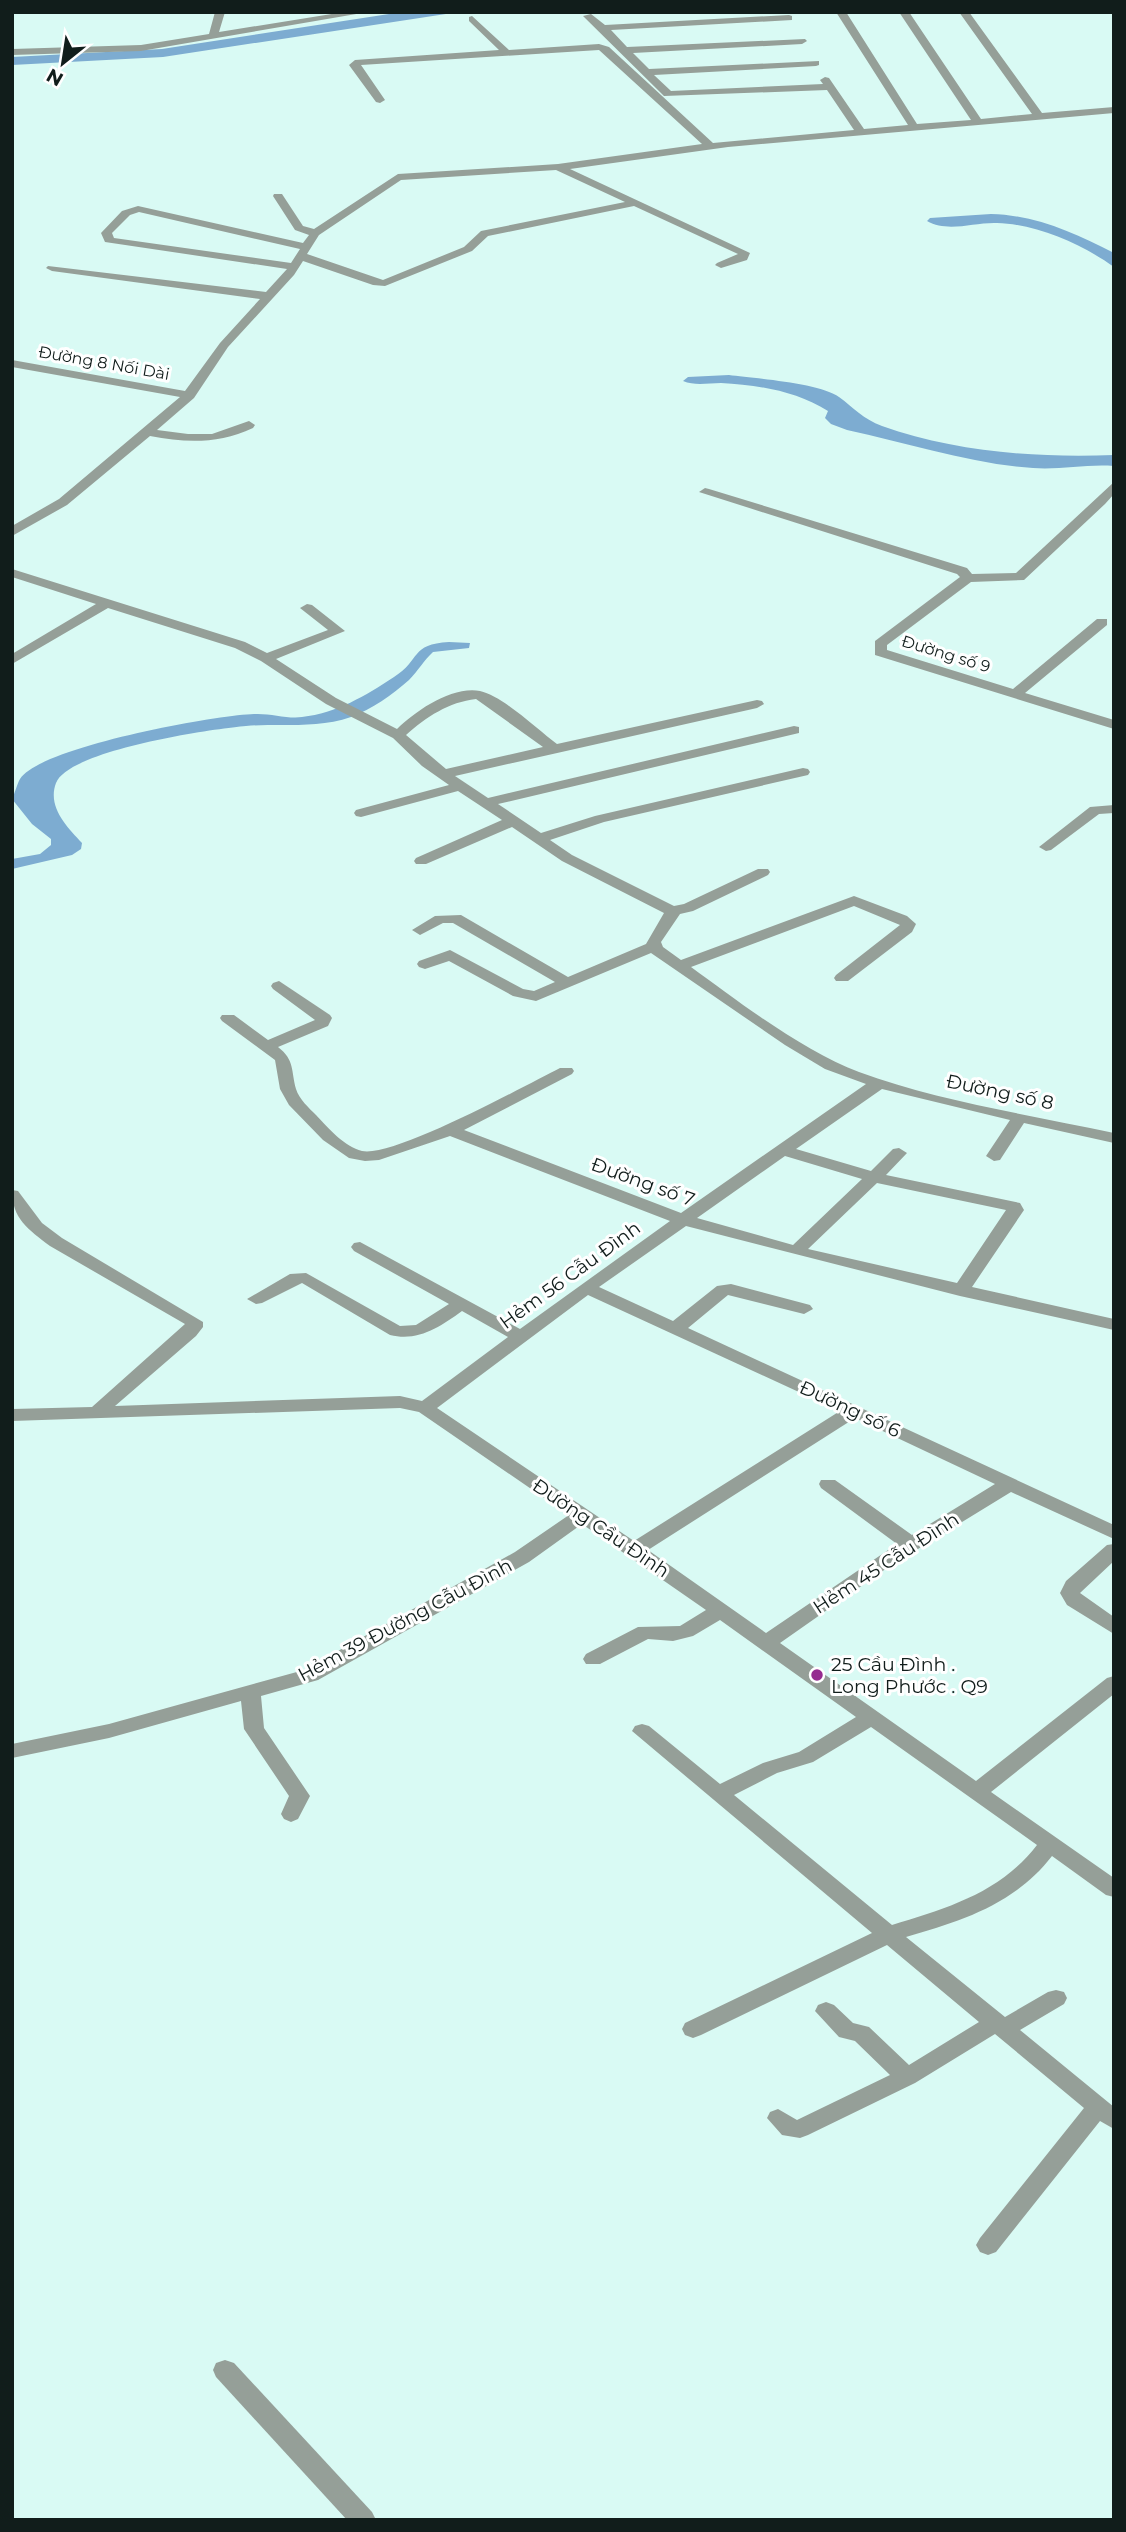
<svg xmlns="http://www.w3.org/2000/svg" width="1126" height="2532" font-family="Montserrat,sans-serif">
  <rect width="100%" height="100%" fill="#d9faf4"/>
  <g fill="#7dacd1">
    <path d="M402,12H459L163,57L12,65V57L162,49Z"/>
    <path d="M991,214C1035,215 1075,233 1114,253V267C1082,244 1036,224 997,223C974,222 948,233 927,221L930,218Z"/>
    <path d="M729,375C753,378 821,383 839,397C854,408 863,419 882,426C955,452 1037,458 1114,455V466C1086,464 1060,470 1033,468C971,464 908,443 847,430L831,424L825,418L828,411C796,391 758,385 721,383C708,383 695,386 683,381L688,377Z"/>
    <path d="M449,642L470,643L469,648L433,652C424,660 418,671 409,680C392,695 372,709 351,717C316,729 281,723 246,726C211,729 69,750 56,783C47,807 67,827 82,843L81,849L72,855L12,869V859L40,854L51,845V839L32,824L12,799C15,793 17,784 20,779C40,747 215,715 254,714C270,713 287,719 302,717C337,713 365,696 394,677C421,660 410,644 449,642Z"/>
  </g>
  <g fill="none" stroke-linecap="round" stroke-linejoin="round">
    <g fill="#959f98" fill-rule="evenodd">
      <path d="M215,12H225L219,32L344,12H368L141,51L12,55V49L141,45L209,34Z"/>
      <path d="M836,12H846L917,124L971,120L899,12H909L981,119L1032,114L959,12H969L1042,113L1114,107V113L728,147L570,169L750,253L747,260L721,268L715,265L717,263L738,254L634,206L488,236L472,251L385,286L373,285L303,261L294,275L228,347L194,398L157,430L188,434H212L249,421L255,425L253,428C218,444 187,443 150,436L67,505L12,536V526L59,499L180,397L12,367V360L185,391L220,343L260,299L52,271L46,268L48,266L266,292L287,269L105,242L101,233L122,211L138,206L303,243L309,235L295,230L273,196L274,194H282L303,226L314,229L398,174L558,164L702,144L599,50L361,65L385,100L380,103L376,102L349,65L355,60L499,50L469,21V17L472,16L509,50L599,44L609,47L713,143L854,130L827,90L664,96L583,16L591,14L605,25L789,15L792,16V20L611,30L627,47L805,39L807,41L802,44L633,53L649,69L819,61V65L816,66L654,75L671,91L823,84L820,80L825,77L829,78L864,129L908,125ZM556,170L625,202L481,231L464,247L383,280L307,254L319,235L401,180ZM139,212L300,249L291,263L114,238L112,233L130,215Z"/>
      <path d="M1114,482V494L1105,504L1024,580L971,582L887,645V650L1013,689L1097,619H1107V625L1025,693L1114,720V729L875,655V641L960,577L957,574L699,492L705,488L709,489L967,568L972,574L1016,573Z"/>
      <path d="M12,569L245,642L267,653L328,630L300,608L307,604L312,605L345,631L276,659L336,698L397,729C416,711 451,686 480,691C503,696 538,730 557,744L757,700L762,701L764,704L757,708L455,776L488,798L794,726L799,727V733L498,804L541,833L595,816L803,768L808,769L810,772L808,775L604,822L550,840L572,855L674,906L684,904L758,869H768L770,872L768,875L693,911L680,914L661,942L663,947L681,960L854,896L907,916L916,924L912,932L848,981H836L834,978L836,975L900,925L854,906L691,967C739,1002 803,1051 859,1072C937,1101 1031,1115 1114,1133V1143L1024,1123L1000,1160L994,1161L986,1156L1010,1120L882,1089L796,1149L871,1171L893,1149L899,1148L907,1153L886,1175L1020,1203L1024,1210L972,1287L1114,1319V1330L960,1296L686,1226L599,1287L673,1321L717,1286L731,1284L810,1305L813,1309L804,1314L728,1295L688,1328L1114,1525V1539L1011,1492L887,1568L780,1643L976,1781L1107,1678L1114,1676V1694L991,1792L1114,1878V1897L1106,1895L1052,1856C1015,1904 962,1921 906,1937L1005,2017L1048,1992L1056,1990L1064,1992L1067,1998L1064,2004L1020,2030L1114,2107V2129L1100,2121L996,2252L988,2255L980,2252L976,2245L980,2238L1084,2108L995,2034L915,2083L808,2135L800,2138L782,2135L767,2118L770,2112L778,2109L797,2120L890,2075L855,2041L839,2037L815,2011L818,2005L826,2002L834,2005L853,2023L869,2027L909,2065L979,2022L887,1945L701,2035L693,2038L685,2035L682,2029L685,2023L872,1933L632,1731L635,1726L642,1724L649,1726L720,1784L763,1763L799,1752L856,1717L720,1620L693,1636L673,1641L648,1639L600,1664H586L583,1659L586,1654L638,1627L680,1626L706,1610L582,1524L529,1562L318,1680L261,1696L264,1728L310,1796L298,1819L291,1822L284,1819L281,1814L289,1796L244,1729L241,1701L109,1738L12,1758V1744L109,1724L304,1670L515,1552L569,1515L419,1412L400,1408L12,1421V1409L92,1407L185,1324L50,1246C28,1229 12,1219 12,1190L18,1191L42,1223L62,1238L203,1322V1327L196,1336L115,1406L400,1396L422,1401L508,1337L462,1311C440,1327 418,1342 390,1335L302,1283L262,1303L256,1304L247,1299L290,1274L306,1273L400,1326L416,1325L449,1304L354,1251L351,1247L354,1243L360,1242L520,1329L670,1221L450,1136L379,1160L365,1161L349,1158L323,1140L289,1105L280,1089L275,1060L222,1021L220,1018L222,1015H234L268,1040L315,1020L273,989L271,986L273,983L279,981L330,1015L332,1018L328,1026L278,1047C295,1060 291,1071 296,1089C299,1099 309,1108 316,1115C328,1128 345,1147 362,1151C394,1158 526,1085 560,1068H572L574,1071L572,1074L464,1130L681,1213L866,1084L825,1069L785,1045L651,953L536,1001L513,996L449,961L425,969L419,967L417,964L419,961L450,950L523,989L534,991L555,982L453,923H443L420,935L412,930L435,916L461,915L568,977L646,944L664,913L562,861L512,827L426,864H416L414,861L416,858L502,820L458,791L361,817L356,816L354,813L356,810L449,785L422,766L393,738L326,704L261,661L235,648L108,608L12,664V654L96,604L12,577ZM476,699L543,747L446,769L406,735C426,717 449,702 476,699ZM785,1156L862,1179L793,1245L697,1218ZM877,1183L1006,1210L957,1283L808,1249ZM588,1295L840,1411L634,1541L437,1408ZM855,1418L995,1484L912,1535L835,1480H821L819,1484L821,1488L897,1544L766,1633L648,1550ZM871,1727L1037,1845C1000,1893 947,1908 892,1925L734,1795L777,1773L813,1762Z"/>
      <path d="M1114,805V813L1099,814L1051,850L1046,851L1039,847L1090,807Z"/>
      <path d="M1114,1544V1561L1080,1593L1114,1617V1634L1067,1605L1060,1593L1066,1581L1107,1545Z"/>
      <path d="M225,2360L234,2363L372,2512L376,2520H347L216,2377L213,2370L216,2363Z"/>
    </g>
  </g>
  <circle fill="#952b8f" stroke="#fff" stroke-width="2.5" cx="817" cy="1675" r="7"/>
  <g text-anchor="middle" dominant-baseline="central" stroke-width="6" stroke-linejoin="round" paint-order="stroke">
    <g font-size="16" fill="#111d1b" stroke="#fff">
      <text transform="translate(104 363) rotate(10)">Đường 8 Nối Dài</text>
      <text transform="translate(946 654) rotate(17)">Đường số 9</text>
    </g>
    <g font-size="19" fill="#111d1b" stroke="#fff">
      <text transform="translate(1000 1092) rotate(12)">Đường số 8</text>
      <text transform="translate(643 1182) rotate(20)">Đường số 7</text>
      <text transform="translate(570 1275) rotate(-36)">Hẻm 56 Cẫu Đình</text>
      <text transform="translate(850 1409) rotate(25)">Đường số 6</text>
      <text transform="translate(601 1528) rotate(34)">Đường Cầu Đình</text>
      <text transform="translate(886 1563) rotate(-33)">Hẻm 45 Cẫu Đình</text>
      <text transform="translate(405 1620) rotate(-28)">Hẻm 39 Đường Cẫu Đình</text>
    </g>
    <g font-size="19" fill="#111d1b" stroke="#fff" text-anchor="start">
      <text x="831" y="1664">25 Cầu Đình .<tspan x="831" dy="22">Long Phước . Q9</tspan></text>
    </g>
  </g>
  <rect width="1126" height="2532" fill="none" stroke="#111d1b" stroke-width="28"/>
  <g transform="translate(63 63) rotate(210)" stroke="#ffffff" stroke-width="5" paint-order="stroke">
  <path d="M0-5L12 26L0 18L-12 26Z" fill="#111d1b"/>
  <text y="-10" font-size="19" font-weight="bold" text-anchor="middle" fill="#111d1b">N</text>
  </g>
</svg>
